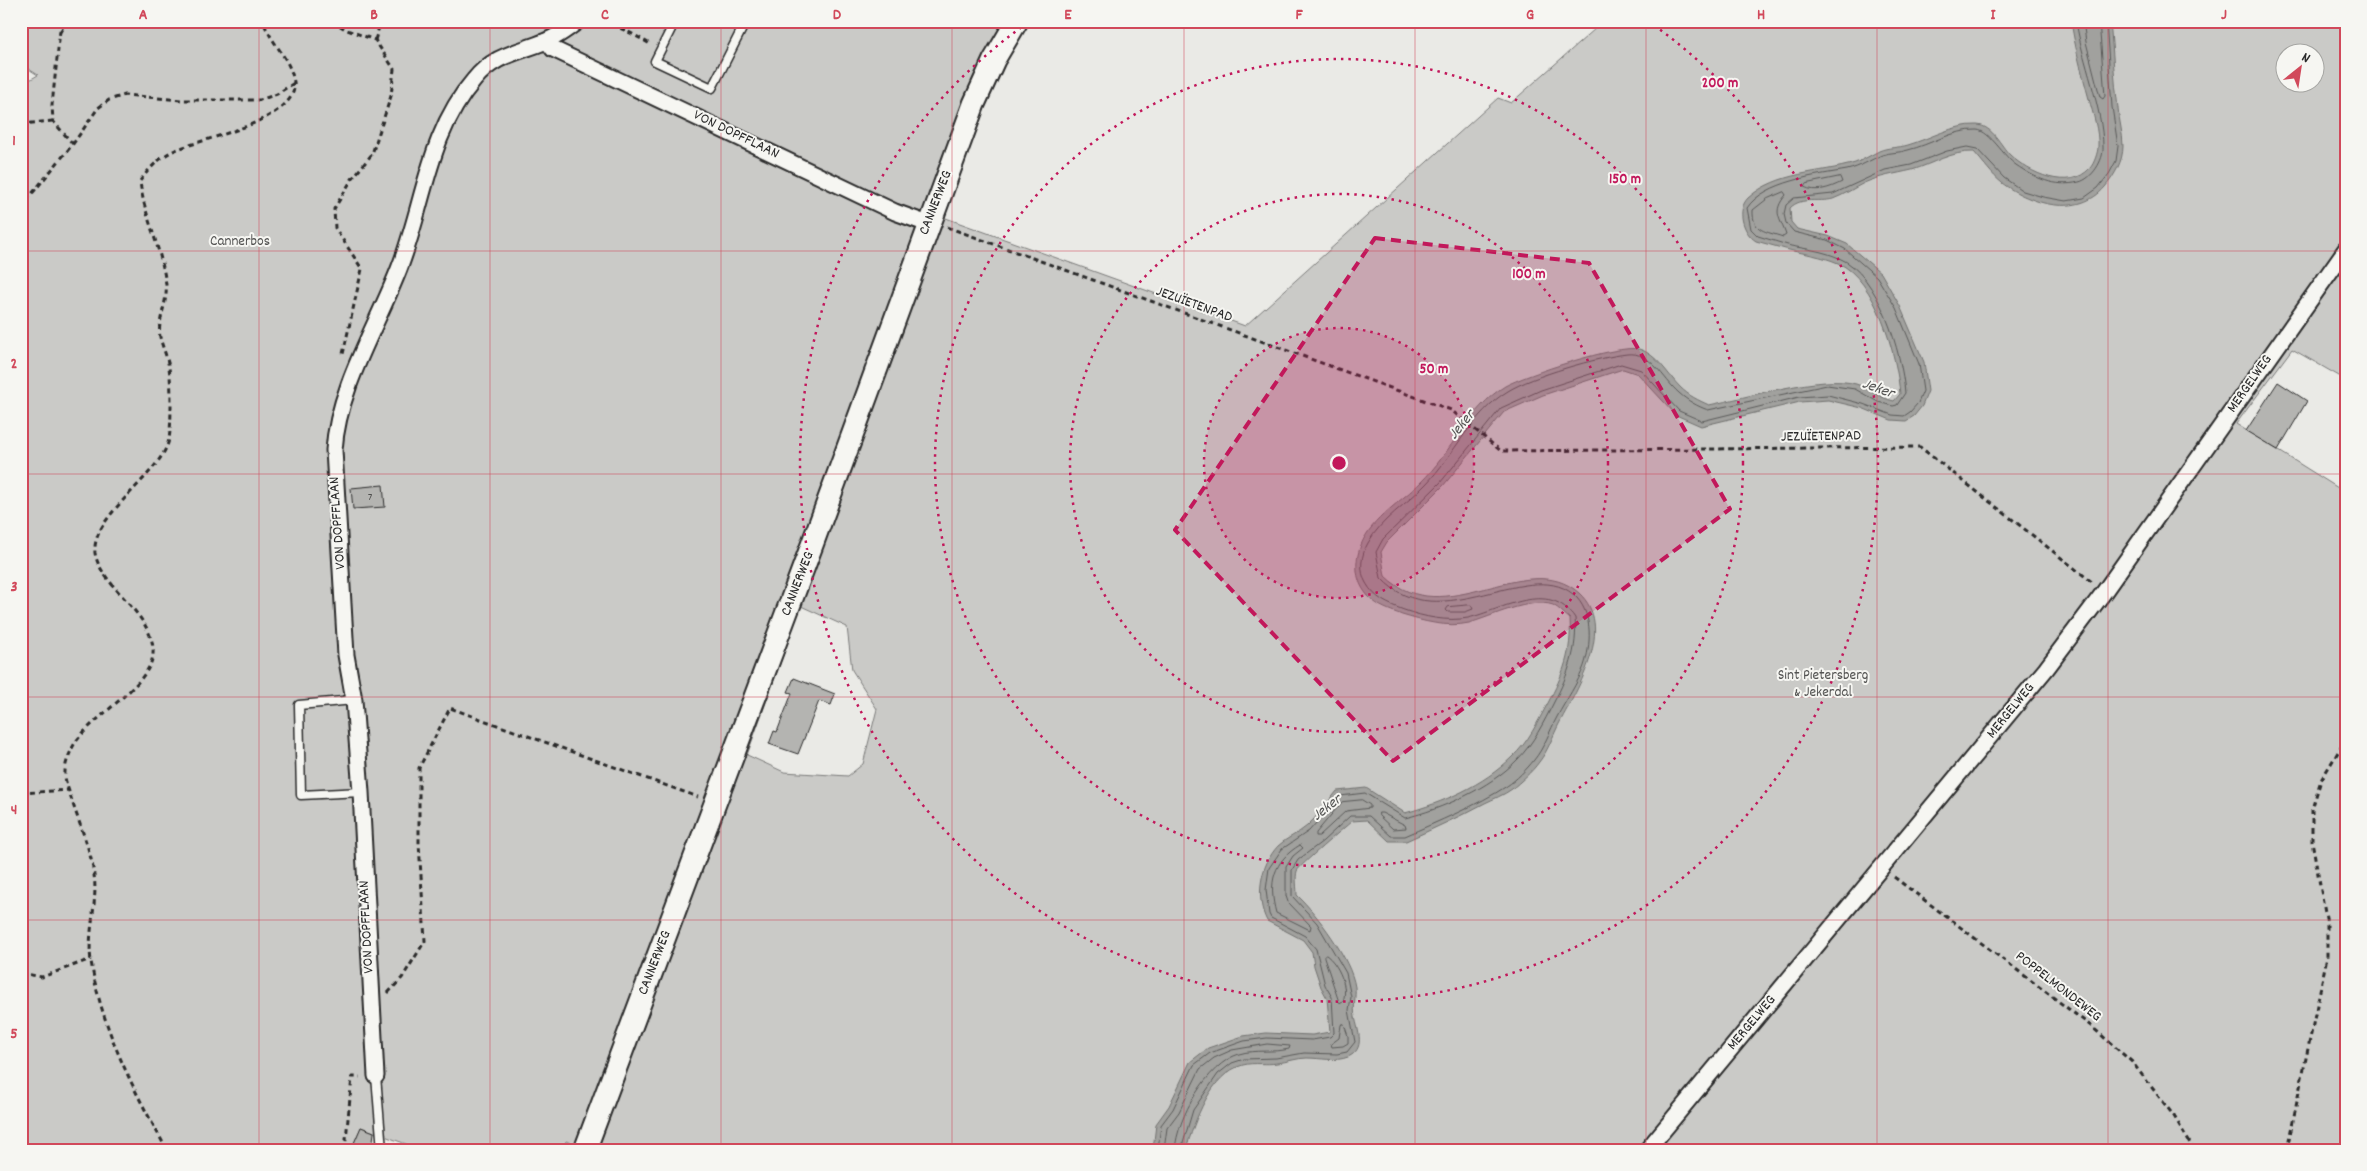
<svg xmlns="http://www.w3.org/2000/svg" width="2367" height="1171" font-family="Dekko,sans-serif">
  <rect width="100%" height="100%" fill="#eaeae6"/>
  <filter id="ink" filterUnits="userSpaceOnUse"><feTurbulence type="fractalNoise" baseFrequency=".02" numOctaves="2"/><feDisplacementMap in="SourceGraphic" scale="10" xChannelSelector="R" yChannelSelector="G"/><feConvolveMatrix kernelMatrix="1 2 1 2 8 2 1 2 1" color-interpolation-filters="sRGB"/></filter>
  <g filter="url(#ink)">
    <path fill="#cacac7" stroke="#7a7a79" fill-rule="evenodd" d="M21,21H1029L996,77L943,217L1245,326L1498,98L1511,103L1604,21H2346V380L2292,349L2236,424L2346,493V1150H570L573,1143L566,1141L563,1150H422L361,1127L351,1150H21V85L38,75L21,64ZM2284,52H2314V82H2284ZM801,606L847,627L852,670L877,709L863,764L848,776L784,772L747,755Z"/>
    <path fill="#a1a19e" stroke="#727270" d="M2071,21H2110C2113,50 2114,80 2118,108C2119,120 2123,134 2123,146C2123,161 2115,175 2105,187C2079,218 2031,205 2002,183C1992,175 1983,162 1974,152C1951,151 1933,164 1912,170C1895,174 1880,176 1864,183C1854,188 1844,195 1833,199C1818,203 1802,196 1790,208L1791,222L1797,229L1828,236L1847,244L1881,273L1900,306L1924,362L1928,391L1922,406L1914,416L1906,421L1891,420L1862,408L1828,400L1800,402L1701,426L1676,415L1638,374L1623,369L1543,395L1504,412L1443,486L1387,542L1381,552L1385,576C1444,634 1527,546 1579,593C1616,627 1578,688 1560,722C1553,735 1548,751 1539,762C1532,772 1520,782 1512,789C1504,795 1493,799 1485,803C1459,817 1433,829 1406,841H1389L1367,820L1352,821C1344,828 1299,866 1297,871C1295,878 1297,888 1297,895C1317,914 1351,959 1355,987C1356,997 1353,1007 1355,1017C1358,1031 1366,1049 1348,1057C1336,1062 1320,1058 1307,1058C1297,1058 1287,1062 1277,1063C1266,1065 1254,1062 1243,1065C1211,1073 1194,1122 1186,1150H1153L1156,1124L1169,1106L1190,1062L1208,1048L1243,1036L1266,1033L1312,1035L1330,1032L1327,998L1321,987L1314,966L1312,952L1303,940L1267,921C1255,898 1260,865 1278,846C1286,838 1298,834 1307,826C1318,816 1327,803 1337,791L1366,788L1405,813C1442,803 1484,785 1512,757C1528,743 1538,721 1548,703C1563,674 1572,653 1570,619C1565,615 1559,608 1553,605C1530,597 1491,617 1469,623C1447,628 1422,621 1402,615C1390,610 1378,607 1369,597C1355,582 1354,563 1361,545C1371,519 1402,501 1421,482C1451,453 1469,408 1505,386C1525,375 1618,344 1639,349C1657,354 1668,375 1680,387C1689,396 1698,400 1709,405C1745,398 1823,374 1856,384C1869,388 1879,398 1894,401L1900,394C1897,356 1876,279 1838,263C1822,256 1805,254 1789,250C1778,247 1767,244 1756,241C1743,233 1736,210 1748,198C1778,171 1819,174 1855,163C1863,160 1871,155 1879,151C1888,147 1898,148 1908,145C1929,139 1954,124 1977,125C1993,126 2000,145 2010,155C2029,173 2069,192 2090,168C2094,164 2098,152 2098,147C2099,131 2093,114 2089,99C2082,73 2075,48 2071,21Z"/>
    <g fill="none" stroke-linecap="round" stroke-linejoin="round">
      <g stroke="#5a5a59" stroke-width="1">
        <path d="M2083,21L2086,42L2100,97L2103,99L2105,96L2099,21"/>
        <path d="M1840,177L1842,182C1830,188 1816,193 1804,187L1806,184Z"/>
        <path d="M1784,192L1786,195C1771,212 1781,219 1786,235L1783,237C1766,231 1752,232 1753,210L1767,199Z"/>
        <path d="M1471,605L1473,609L1465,612H1448L1446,610L1448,607Z"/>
        <path d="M1362,800L1370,805V808L1346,811L1319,836H1316V833L1342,802Z"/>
        <path d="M1379,813H1382L1405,825L1406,828L1393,829L1379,816Z"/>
        <path d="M1300,845L1303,848L1293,856L1286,867V896L1288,902L1311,926L1310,930L1276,913C1268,883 1273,861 1300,845Z"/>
        <path d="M1326,955C1338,963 1350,989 1342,1003L1339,1002L1324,957Z"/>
        <path d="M1344,1024L1348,1036V1043L1343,1046L1332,1047L1331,1044L1339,1038L1341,1025Z"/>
        <path d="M1158,1150L1161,1125L1173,1109L1194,1065L1210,1053L1244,1041L1267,1038L1312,1040L1330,1037L1334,1033L1332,997L1325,985L1316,949L1305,936L1271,918L1269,914L1266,890L1269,868L1282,849L1309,831L1340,796L1365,793L1405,818C1442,809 1490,788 1517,760C1533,744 1544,722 1554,702C1568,675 1578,649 1575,618C1549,579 1502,610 1468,618C1447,622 1424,617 1404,610C1388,604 1375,599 1366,583C1359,571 1361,555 1368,543C1381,519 1407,504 1426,484C1454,455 1473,412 1508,391C1532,376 1599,357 1627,354C1651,351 1663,379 1679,393C1688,401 1697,406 1708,410L1827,385L1855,389L1878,402L1893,406L1897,405L1905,393C1902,354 1879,274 1839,258C1823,251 1807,249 1791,246C1780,243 1769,239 1758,236L1751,229L1747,208C1765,181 1818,175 1847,170C1860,167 1870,160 1882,155C1891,152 1899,153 1908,150C1930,145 1954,129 1977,130C1990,131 2004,157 2016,165C2035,178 2055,188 2079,182C2092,179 2104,160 2103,147C2103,109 2082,61 2076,21"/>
        <path d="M1164,1150L1167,1128L1179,1112L1200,1069L1214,1058L1232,1050L1267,1044L1290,1046L1289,1049C1273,1053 1255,1049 1239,1054C1207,1064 1177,1118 1175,1150"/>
        <path d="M1181,1150L1193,1110L1218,1074L1232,1063L1244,1059L1276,1058L1304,1053L1337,1054L1347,1052L1355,1042L1349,1010L1351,997L1346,973L1317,923L1292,896V870L1298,860L1323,841L1350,816H1369L1391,836H1405C1437,822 1478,805 1507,786C1516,780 1527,769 1534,760C1544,748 1550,730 1557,717C1566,700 1578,683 1584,666C1591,645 1593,616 1577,598C1534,551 1439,641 1381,578L1376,552L1383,539L1440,483L1501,408L1541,390L1621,364L1641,370L1679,411L1702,421L1799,397L1828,395L1863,404L1892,415L1904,416L1910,412L1918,403L1923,391L1919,364L1896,308L1877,277L1845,249L1827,240L1794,232L1786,223L1784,214L1786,205L1794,198L1833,194L1885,170L1911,165L1947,151L1967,147L1977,149L2004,178L2023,191L2043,197L2066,201L2084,198L2098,188L2109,174L2116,161L2118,146L2112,107L2106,21"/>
      </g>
    </g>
    <g fill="#b4b4b1" stroke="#2b2b2b">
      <path d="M2278,382L2307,401L2278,450L2246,431Z"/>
      <path d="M383,485L385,507L353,509L351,488Z"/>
      <path d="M794,678L835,694L831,705L819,701L798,754L769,744L774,731L777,732L792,693L788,692Z"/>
      <path d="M361,1127L374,1132L372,1150H351Z"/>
    </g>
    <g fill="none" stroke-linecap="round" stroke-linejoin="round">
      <defs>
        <g id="service">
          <path d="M675,21L655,61L712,88L746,21"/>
          <path d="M354,700L299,705L301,795L361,792"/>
          <path d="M376,1076L382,1150"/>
        </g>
        <g id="minor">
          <path d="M547,41L553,49L895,212L928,224"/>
          <path d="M376,1076L361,792L354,700L346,655L334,450C338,388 377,326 399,269C424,206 428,133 474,80C495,54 518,53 546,41C557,37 569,28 578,21"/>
          <path d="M1647,1150L2046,669L2104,592L2346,249"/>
        </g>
        <path id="secondary" d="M585,1150L812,545L974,104L994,60L1017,21"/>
      </defs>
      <use href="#service" stroke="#2b2b2b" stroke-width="11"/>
      <use href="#minor" stroke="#2b2b2b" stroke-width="19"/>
      <use href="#secondary" stroke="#2b2b2b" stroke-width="25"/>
      <g stroke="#2b2b2b" stroke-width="3" stroke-dasharray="5 4" stroke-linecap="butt">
        <path d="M61,21L52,105L53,121L73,144"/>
        <path d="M332,21L347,30L375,40L394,69L391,96L372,154L352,179L334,209L335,228L362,269L343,354"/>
        <path d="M532,21L537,28"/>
        <path d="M594,24C615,22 632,34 650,44"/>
        <path d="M60,32L67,21"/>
        <path d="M375,40L381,21"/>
        <path d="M21,124L53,121"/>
        <path d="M21,207L73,144L98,108L109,100L125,95L181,100H260L277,94L294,83"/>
        <path d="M947,227L1451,410L1501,451L1920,447L2092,582"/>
        <path d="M21,793L69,790"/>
        <path d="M1894,877L2091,1026L2132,1062L2174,1116L2194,1150"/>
        <path d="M21,973L42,977L91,959"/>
        <path d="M388,993L402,978L425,941L419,843V768L450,708L698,797"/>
        <path d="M167,1150C134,1091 101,1028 91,961C87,933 98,903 94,875C92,854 78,820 71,798C69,790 64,780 65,772C65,765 68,757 71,751C81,722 151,687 153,654C156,616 100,586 95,553C91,516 156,479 168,443C172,431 172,377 168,363C166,354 162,346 160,337C157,320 168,303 166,285C162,249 144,217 140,181C149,169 158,159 171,152C198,139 300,121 294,82C290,58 271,43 263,21"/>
        <path d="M345,1150L352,1077H360"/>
        <path d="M2285,1150L2289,1140L2327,957V924L2312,841V809L2321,780L2346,739"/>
      </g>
      <use href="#service" stroke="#f6f6f2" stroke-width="8"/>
      <use href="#minor" stroke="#f6f6f2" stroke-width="15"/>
      <use href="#secondary" stroke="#f6f6f2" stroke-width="21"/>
    </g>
  </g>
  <path fill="#c2185b" fill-opacity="0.2" stroke="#c2185b" stroke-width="4" stroke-dasharray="10 6" stroke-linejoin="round" d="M1375,238L1589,263L1730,509L1393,761L1175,530Z"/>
  <path fill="none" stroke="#d1495b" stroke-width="1" stroke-opacity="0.55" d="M259,21V1150M490,21V1150M721,21V1150M952,21V1150M1184,21V1150M1415,21V1150M1646,21V1150M1877,21V1150M2108,21V1150M21,251H2346M21,474H2346M21,697H2346M21,920H2346"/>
  <circle cx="1339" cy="463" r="135" fill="#c2185b" fill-opacity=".12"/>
  <g fill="none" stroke="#c2185b" stroke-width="2.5" stroke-dasharray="2.5 5">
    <circle cx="1339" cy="463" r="135"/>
    <circle cx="1339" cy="463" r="269"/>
    <circle cx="1339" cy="463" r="404"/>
    <path d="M1648 21A539 539 0 1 1 1030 21"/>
  </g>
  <g text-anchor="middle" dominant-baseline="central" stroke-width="4" stroke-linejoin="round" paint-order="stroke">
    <g font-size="12" fill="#4d4d4c">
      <text x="370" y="497">7</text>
    </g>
    <g font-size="15" fill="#2b2b2b" stroke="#f6f6f2">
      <text transform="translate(736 135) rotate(26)">VON DOPFFLAAN</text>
      <text transform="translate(936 203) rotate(-69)">CANNERWEG</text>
      <text transform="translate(1194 305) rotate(20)">JEZUÏETENPAD</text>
      <text transform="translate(2250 384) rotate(-55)">MERGELWEG</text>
      <text transform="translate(1821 437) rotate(-1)">JEZUÏETENPAD</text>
      <text transform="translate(338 523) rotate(-94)">VON DOPFFLAAN</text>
      <text transform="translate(798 584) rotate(-69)">CANNERWEG</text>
      <text transform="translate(2011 711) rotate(-51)">MERGELWEG</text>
      <text transform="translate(367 927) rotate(-93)">VON DOPFFLAAN</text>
      <text transform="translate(655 963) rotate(-69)">CANNERWEG</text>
      <text transform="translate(2058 987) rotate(38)">POPPELMONDEWEG</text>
      <text transform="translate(1752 1023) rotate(-50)">MERGELWEG</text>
    </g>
    <g font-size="15" fill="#535352" stroke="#f6f6f2">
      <text x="240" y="242">Cannerbos</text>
      <text x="1823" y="676">Sint Pietersberg<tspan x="1823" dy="17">&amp; Jekerdal</tspan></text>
    </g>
    <g font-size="16" font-style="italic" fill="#545453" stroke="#f6f6f2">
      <text transform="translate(1878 389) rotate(20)">Jeker</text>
      <text transform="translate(1462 425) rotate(-51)">Jeker</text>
      <text transform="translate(1327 808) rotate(-38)">Jeker</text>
    </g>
  </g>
  <circle cx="1339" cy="463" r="8" fill="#c2185b" stroke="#f6f6f2" stroke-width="2.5"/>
  <g font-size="15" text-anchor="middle" font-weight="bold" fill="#c2185b" stroke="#f6f6f2" stroke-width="4" stroke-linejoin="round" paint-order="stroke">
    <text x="1720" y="87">200 m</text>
    <text x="1625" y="183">150 m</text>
    <text x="1529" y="278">100 m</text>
    <text x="1434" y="373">50 m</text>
  </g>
  <rect width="2367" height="1171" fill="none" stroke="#f6f6f2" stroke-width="55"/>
  <g transform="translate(2300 68) rotate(30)"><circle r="24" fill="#f6f6f2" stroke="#a5a5a2"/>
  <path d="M0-4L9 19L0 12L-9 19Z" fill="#d1495b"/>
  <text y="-8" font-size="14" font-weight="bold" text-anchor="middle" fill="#2b2b2b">N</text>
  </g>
  <rect x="28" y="28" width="2312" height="1116" fill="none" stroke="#d1495b" stroke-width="2"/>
  <g font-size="16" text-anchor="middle" font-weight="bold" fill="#d1495b">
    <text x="143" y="19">A</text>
    <text x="374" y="19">B</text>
    <text x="605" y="19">C</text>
    <text x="837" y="19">D</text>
    <text x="1068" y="19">E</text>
    <text x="1299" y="19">F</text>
    <text x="1530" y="19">G</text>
    <text x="1761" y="19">H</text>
    <text x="1993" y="19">I</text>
    <text x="2224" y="19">J</text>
    <text x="14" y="145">1</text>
    <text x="14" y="368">2</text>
    <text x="14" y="591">3</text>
    <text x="14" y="814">4</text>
    <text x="14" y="1038">5</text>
  </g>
</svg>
